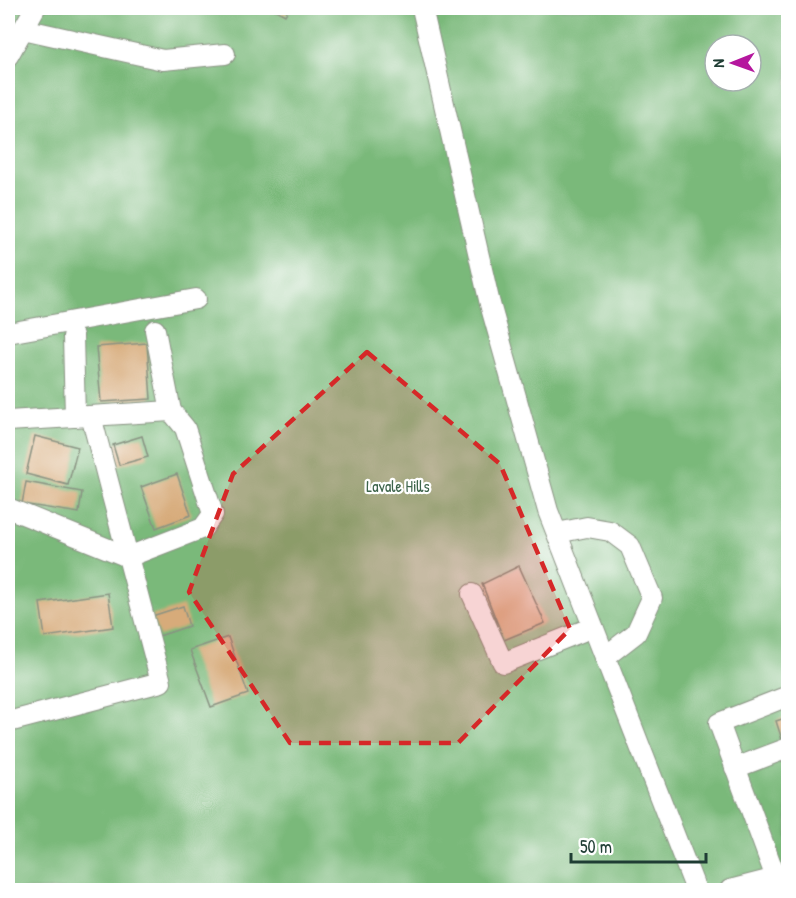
<svg xmlns="http://www.w3.org/2000/svg" width="796" height="898" font-family="'Patrick Hand',sans-serif">
  <rect width="100%" height="100%" fill="#fff"/>
  <filter id="ink" filterUnits="userSpaceOnUse"><feTurbulence type="fractalNoise" baseFrequency=".0167" numOctaves="2"/><feDisplacementMap in="SourceGraphic" scale="12" xChannelSelector="R" yChannelSelector="G"/><feConvolveMatrix kernelMatrix="1 2 1 2 8 2 1 2 1" color-interpolation-filters="sRGB"/></filter>
  <filter id="wash" filterUnits="userSpaceOnUse"><feTurbulence type="fractalNoise" baseFrequency=".008" numOctaves="4" result="noise"/><feDisplacementMap in="SourceGraphic" scale="24" xChannelSelector="R" yChannelSelector="G"/><feGaussianBlur stdDeviation="1.35" result="paint"/><feColorMatrix in="noise" values="0 0 0 0 0 0 0 0 0 0 0 0 0 0 0 0 0 1.4 0 .05"/><feComposite in="paint" operator="in"/></filter>
  <g filter="url(#wash)">
    <rect width="100%" height="100%" fill="#f3e7cf"/>
    <path fill="#7ab97a" stroke="#4c7b57" stroke-width="1.5" fill-rule="evenodd" d="M8,8H788V890H8ZM715,45H751V81H715Z"/>
    <g id="blocks">
      <g fill="#d7ab7a">
        <path d="M272,8H289L285,15Z"/>
        <path d="M147,343L151,399L101,402L96,347Z"/>
        <path d="M35,436L78,447L68,485L26,474Z"/>
        <path d="M142,436L148,457L119,465L113,445Z"/>
        <path d="M177,474L191,515L156,528L141,487Z"/>
        <path d="M26,482L82,492L79,513L22,504Z"/>
        <path d="M519,566L545,623L504,640L482,584Z"/>
        <path d="M108,593L113,627L45,637L40,603Z"/>
        <path d="M183,606L189,626L159,636L152,616Z"/>
        <path d="M228,637L248,694L211,707L190,650Z"/>
        <path d="M788,717V741L783,743L776,721Z"/>
      </g>
    </g>
  </g>
  <g filter="url(#ink)">
    <use href="#blocks" fill-opacity="0" stroke="#899282" stroke-width="1.5"/>
    <g fill="none" stroke-linecap="round" stroke-linejoin="round">
      <defs>
        <g id="minor">
          <path d="M422,8L490,304L548,511L696,890"/>
          <path d="M23,29L163,60L225,54"/>
          <path d="M8,56L35,8"/>
          <path d="M8,333L196,299"/>
          <path d="M73,336L75,417"/>
          <path d="M8,421L171,411"/>
          <path d="M8,508L128,557L203,528L213,514L185,428L171,411L155,330"/>
          <path d="M557,533L587,527L610,531L630,546L652,598L636,633L605,657"/>
          <path d="M472,594L503,663L593,627"/>
          <path d="M8,722L161,682L91,416"/>
          <path d="M735,768L788,748"/>
          <path d="M776,878L719,723L788,696"/>
          <path d="M730,890L776,878L781,890"/>
        </g>
      </defs>
      <use href="#minor" stroke="#899282" stroke-width="22"/>
      <use href="#minor" stroke="#fff" stroke-width="20"/>
    </g>
  </g>
  <path fill="#d62828" fill-opacity="0.2" stroke="#d62828" stroke-width="4.5" stroke-dasharray="12 8" stroke-linejoin="round" d="M367,352L500,464L570,629L458,743H290L189,592L233,474Z"/>
  <g text-anchor="middle" dominant-baseline="central" stroke-width="4.5" stroke-linejoin="round" paint-order="stroke">
    <g font-size="16" fill="#3d644b" stroke="#fff">
      <text x="398" y="486">Lavale Hills</text>
    </g>
  </g>
  <rect width="796" height="898" fill="none" stroke="#fff" stroke-width="30"/>
  <g transform="translate(733 63) rotate(269)"><circle r="28" fill="#ffffff" stroke="#a5b1ae" stroke-width="1.5"/>
  <path d="M0-4.5L10 22L0 15L-10 22Z" fill="#b5179e"/>
  <text y="-9" font-size="16" font-weight="bold" text-anchor="middle" fill="#1f3d34">N</text>
  </g>
  <path d="M571 853v9h135v-9" fill="none" stroke="#1f3d34" stroke-width="3"/>
  <text x="580" y="853" font-size="18" fill="#1f3d34" stroke="#ffffff" stroke-width="4.5" paint-order="stroke">50 m</text>
</svg>
